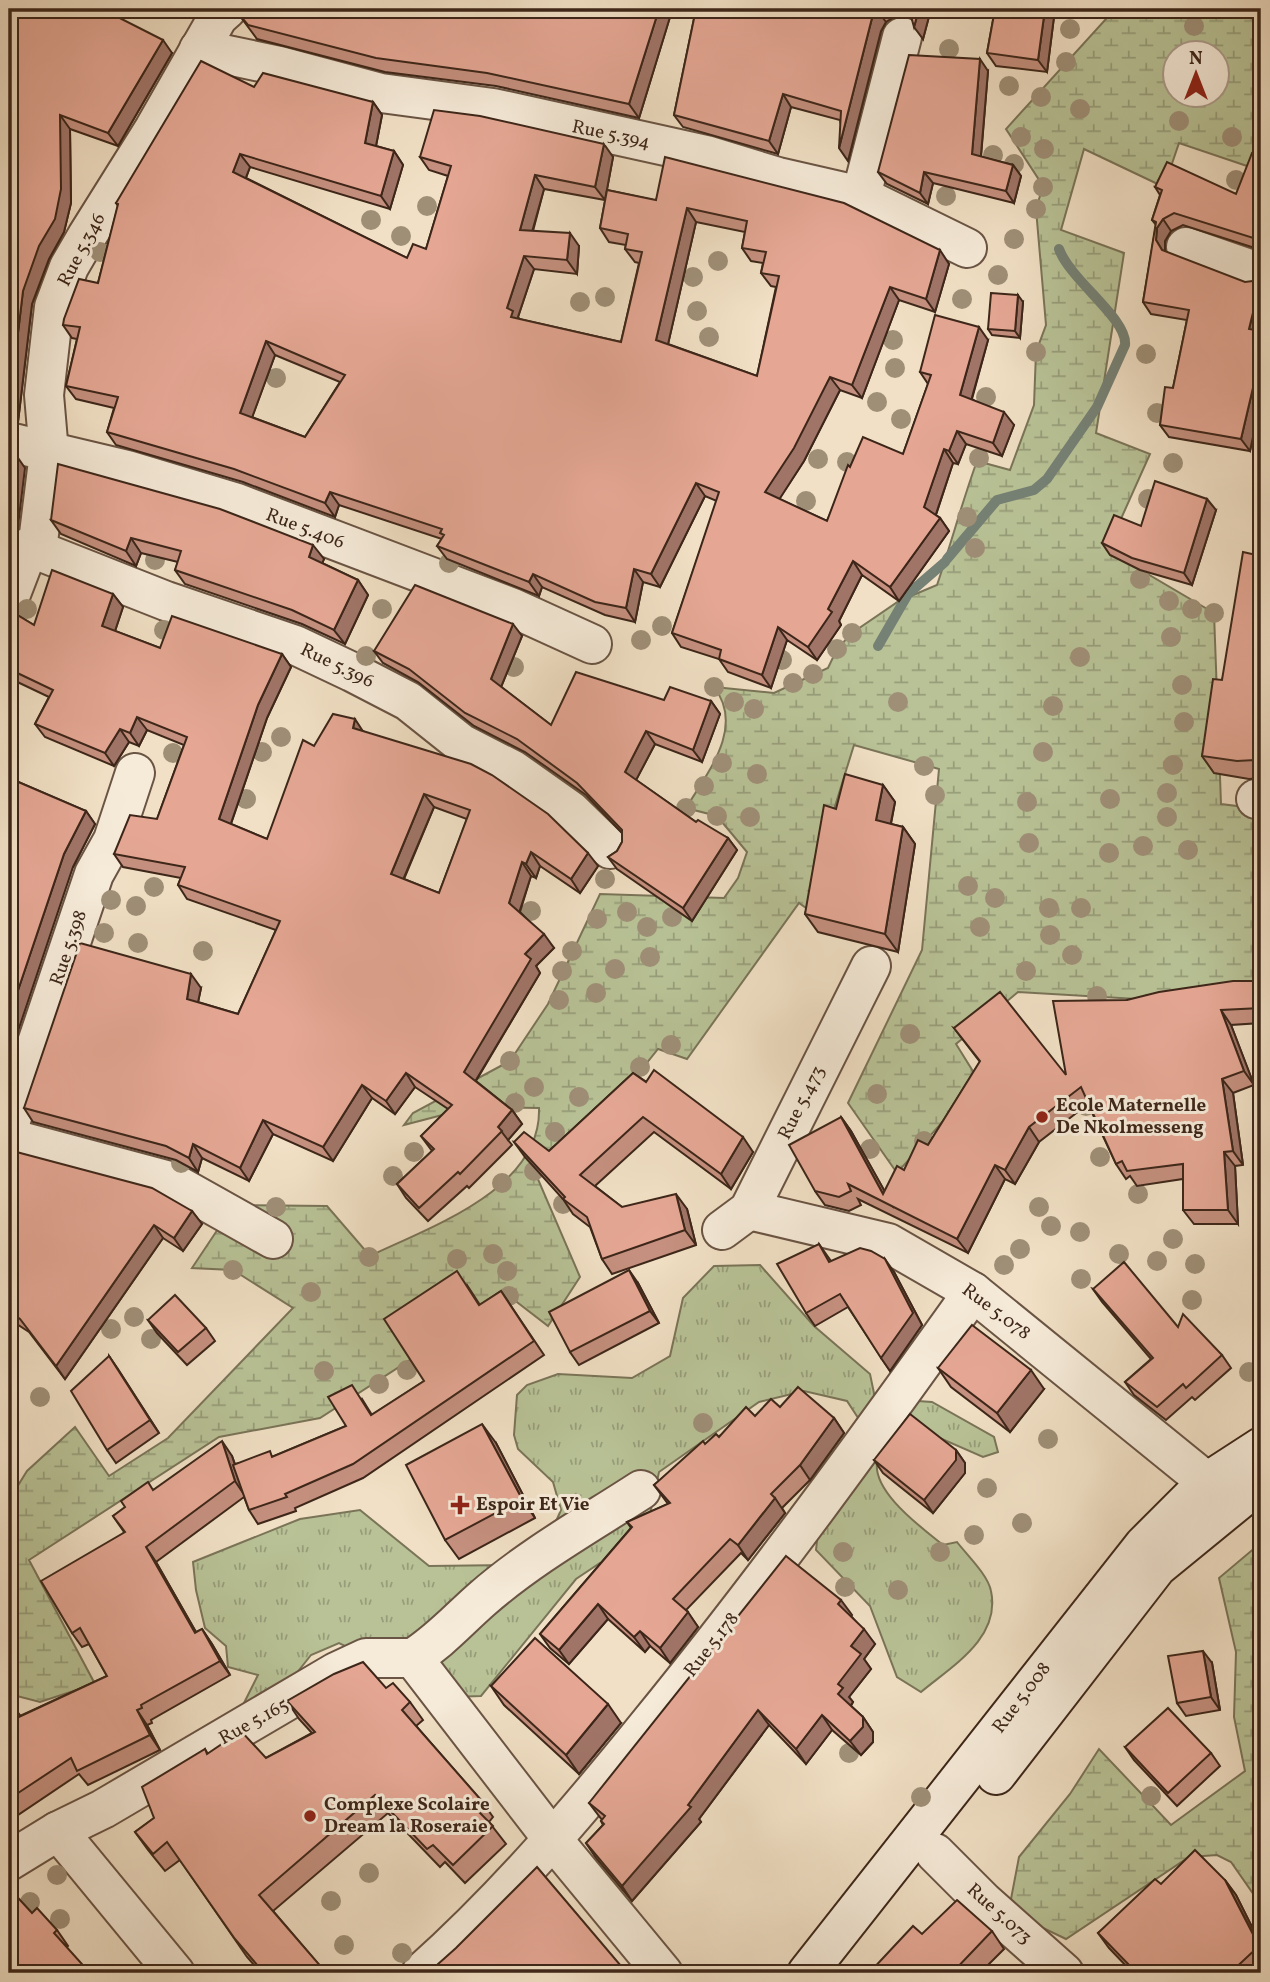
<svg xmlns="http://www.w3.org/2000/svg" width="1270" height="1982" font-family="Vollkorn,serif">
  <defs>
    <pattern id="grass-tufts" width="24" height="20" patternUnits="userSpaceOnUse" patternTransform="scale(1.75)"><rect width="24" height="20" fill="#b8c296"/><path d="M3 7l-1-3M5 7V3M7 7l1-3M15 17l-1-3M17 17v-4M19 17l1-3" fill="none" stroke="#979d7a"/></pattern>
    <pattern id="wetland-marsh" width="20" height="14" patternUnits="userSpaceOnUse" patternTransform="scale(1.75)"><rect width="20" height="14" fill="#b8c296"/><path d="M1 5h8M5 5V1M11 12h8M15 12V8" fill="none" stroke="#979d7a"/></pattern>
  </defs>
  <rect width="100%" height="100%" fill="#f1e0c5"/>
  <filter id="stains"><feTurbulence type="fractalNoise" baseFrequency=".00286" numOctaves="4"/><feColorMatrix values="0 0 0 0 .2 0 0 0 0 .09 0 0 0 0 .02 0 0 0 .5 -.17"/></filter>
  <radialGradient id="worn" r=".72"><stop offset=".6" stop-color="#630" stop-opacity="0"/><stop offset="1" stop-color="#630" stop-opacity=".3"/></radialGradient>
  <path fill="url(#grass-tufts)" stroke="#7a7458" stroke-width="2" d="M760,1265L814,1326L870,1374L875,1398L932,1402L994,1437L998,1452L983,1457L901,1421C894,1432 882,1445 878,1458C868,1489 922,1528 943,1545L957,1542C967,1555 988,1575 991,1591C1001,1638 952,1666 921,1692L897,1677L870,1606L816,1550L821,1506L864,1427L847,1401L804,1391L759,1402L659,1472L650,1514L627,1560L600,1563L576,1579L481,1696L452,1697L339,1643L311,1655L288,1684L241,1709L258,1675L228,1667L226,1646L205,1628L196,1590L193,1562L300,1519L360,1510L429,1566L516,1565L549,1537L561,1510L553,1482L518,1449L514,1435L517,1395L527,1385L558,1374L632,1378L670,1356L683,1298L714,1266Z"/>
  <g fill="url(#wetland-marsh)" stroke="#7a7458" stroke-width="2" fill-rule="evenodd">
    <path d="M1115,9H1261L1257,22L1261,43V143L1247,166L1179,143L1164,187L1084,149L1061,230L1124,253L1096,433L1150,454L1107,550L1214,613L1221,804L1261,809V991L1137,999L1018,992L956,1044L979,1081L897,1173L848,1103L922,950L939,769L854,745L831,819L813,913L799,903L687,1059L658,1049L626,1089L601,1105L534,1170L580,1277L548,1326L509,1296L320,1418L219,1437L29,1560L95,1684L40,1702L9,1694V1500L27,1471L75,1427L109,1476L168,1438L293,1308L233,1270L192,1268L234,1205L327,1206L370,1256C430,1227 542,1189 539,1108L473,1107L404,1125L413,1113L510,1061L548,1004L600,894L724,898L738,878L747,852L717,816L686,808C708,772 745,727 714,687L774,693L828,668L837,649L852,633L899,601L937,585C951,544 962,502 977,461L1010,470L1034,405L1036,352L1046,325L1036,209L1043,186L1006,129ZM1176,52H1218V94H1176Z"/>
    <path d="M1257,1546L1261,1550V1905L1231,1862L1217,1855L1189,1857L1066,1939L1016,1915L1011,1899L1019,1857L1070,1794L1099,1749L1171,1825L1245,1771L1234,1717L1236,1652L1219,1578Z"/>
  </g>
  <g fill="none" stroke-linecap="round" stroke-linejoin="round">
    <g stroke="#758175" stroke-width="10">
      <path d="M947,559L997,500L1034,490L1047,479L1097,407L1125,345C1128,319 1070,280 1059,249"/>
      <path d="M878,646L908,594L945,562"/>
    </g>
    <defs>
      <g id="street">
        <path d="M199,49L280,66L381,93L493,108L706,155L778,177L861,196L902,37"/>
        <path d="M861,196L967,248"/>
        <path d="M1186,247L1261,273"/>
        <path d="M9,442L127,470L237,503L513,608L592,644"/>
        <path d="M29,547L166,601L295,645L352,672L408,701L462,744L513,770L571,811L610,849"/>
        <path d="M9,599L29,547L38,542L49,453L44,395L54,307L69,267L87,236L154,129L218,17L227,9"/>
        <path d="M1256,799L1261,798"/>
        <path d="M9,1126L94,874L113,840L135,773"/>
        <path d="M9,1138L170,1181L273,1239"/>
        <path d="M749,1210L888,1243L973,1292L1207,1482"/>
        <path d="M722,1230L749,1210L871,966"/>
        <path d="M413,1658C440,1641 458,1620 482,1599C530,1557 587,1525 641,1490"/>
        <path d="M935,1853L984,1902L1064,1973"/>
        <path d="M9,1861L58,1831"/>
        <path d="M175,1973L58,1831L103,1809L336,1672L366,1658H413L554,1841L663,1973"/>
        <path d="M421,1973C506,1897 578,1812 649,1724C763,1584 868,1439 973,1292"/>
      </g>
      <g id="secondary">
        <path d="M996,1775L1157,1567L1261,1482"/>
        <path d="M807,1973L1144,1545L1207,1482L1261,1447"/>
      </g>
    </defs>
    <use href="#street" stroke="#6a5444" stroke-width="42"/>
    <use href="#secondary" stroke="#3d2619" stroke-width="42"/>
    <use href="#street" stroke="#f6ebd9" stroke-width="38"/>
    <use href="#secondary" stroke="#f6ebd9" stroke-width="38"/>
  </g>
  <g fill="#9f8f77">
    <circle cx="1194" cy="26" r="10"/>
    <circle cx="1070" cy="29" r="10"/>
    <circle cx="949" cy="49" r="10"/>
    <circle cx="1066" cy="62" r="10"/>
    <circle cx="1009" cy="86" r="10"/>
    <circle cx="1041" cy="97" r="10"/>
    <circle cx="1080" cy="109" r="10"/>
    <circle cx="1179" cy="121" r="10"/>
    <circle cx="1021" cy="137" r="10"/>
    <circle cx="1232" cy="137" r="10"/>
    <circle cx="1044" cy="149" r="10"/>
    <circle cx="993" cy="155" r="10"/>
    <circle cx="1014" cy="164" r="10"/>
    <circle cx="1236" cy="180" r="10"/>
    <circle cx="1043" cy="187" r="10"/>
    <circle cx="946" cy="196" r="10"/>
    <circle cx="427" cy="206" r="10"/>
    <circle cx="1036" cy="209" r="10"/>
    <circle cx="371" cy="220" r="10"/>
    <circle cx="401" cy="236" r="10"/>
    <circle cx="1014" cy="239" r="10"/>
    <circle cx="100" cy="252" r="10"/>
    <circle cx="718" cy="261" r="10"/>
    <circle cx="998" cy="275" r="10"/>
    <circle cx="693" cy="277" r="10"/>
    <circle cx="605" cy="297" r="10"/>
    <circle cx="962" cy="299" r="10"/>
    <circle cx="580" cy="302" r="10"/>
    <circle cx="697" cy="311" r="10"/>
    <circle cx="709" cy="337" r="10"/>
    <circle cx="893" cy="340" r="10"/>
    <circle cx="1036" cy="352" r="10"/>
    <circle cx="1146" cy="354" r="10"/>
    <circle cx="895" cy="368" r="10"/>
    <circle cx="276" cy="378" r="10"/>
    <circle cx="986" cy="397" r="10"/>
    <circle cx="877" cy="402" r="10"/>
    <circle cx="1157" cy="413" r="10"/>
    <circle cx="901" cy="419" r="10"/>
    <circle cx="979" cy="458" r="10"/>
    <circle cx="818" cy="459" r="10"/>
    <circle cx="847" cy="462" r="10"/>
    <circle cx="1173" cy="463" r="10"/>
    <circle cx="1148" cy="499" r="10"/>
    <circle cx="806" cy="501" r="10"/>
    <circle cx="967" cy="517" r="10"/>
    <circle cx="975" cy="548" r="10"/>
    <circle cx="155" cy="560" r="10"/>
    <circle cx="449" cy="563" r="10"/>
    <circle cx="1140" cy="579" r="10"/>
    <circle cx="1169" cy="601" r="10"/>
    <circle cx="27" cy="609" r="10"/>
    <circle cx="382" cy="609" r="10"/>
    <circle cx="1192" cy="609" r="10"/>
    <circle cx="1214" cy="613" r="10"/>
    <circle cx="662" cy="626" r="10"/>
    <circle cx="164" cy="630" r="10"/>
    <circle cx="852" cy="633" r="10"/>
    <circle cx="1171" cy="637" r="10"/>
    <circle cx="641" cy="640" r="10"/>
    <circle cx="837" cy="649" r="10"/>
    <circle cx="366" cy="656" r="10"/>
    <circle cx="1080" cy="657" r="10"/>
    <circle cx="782" cy="660" r="10"/>
    <circle cx="514" cy="667" r="10"/>
    <circle cx="813" cy="674" r="10"/>
    <circle cx="793" cy="683" r="10"/>
    <circle cx="1182" cy="685" r="10"/>
    <circle cx="714" cy="687" r="10"/>
    <circle cx="734" cy="702" r="10"/>
    <circle cx="898" cy="702" r="10"/>
    <circle cx="1053" cy="706" r="10"/>
    <circle cx="754" cy="709" r="10"/>
    <circle cx="1184" cy="722" r="10"/>
    <circle cx="281" cy="737" r="10"/>
    <circle cx="262" cy="752" r="10"/>
    <circle cx="1043" cy="752" r="10"/>
    <circle cx="173" cy="753" r="10"/>
    <circle cx="722" cy="763" r="10"/>
    <circle cx="1173" cy="765" r="10"/>
    <circle cx="924" cy="766" r="10"/>
    <circle cx="757" cy="774" r="10"/>
    <circle cx="704" cy="786" r="10"/>
    <circle cx="1167" cy="793" r="10"/>
    <circle cx="935" cy="795" r="10"/>
    <circle cx="246" cy="799" r="10"/>
    <circle cx="1110" cy="799" r="10"/>
    <circle cx="1027" cy="802" r="10"/>
    <circle cx="686" cy="808" r="10"/>
    <circle cx="717" cy="816" r="10"/>
    <circle cx="750" cy="817" r="10"/>
    <circle cx="1167" cy="817" r="10"/>
    <circle cx="1029" cy="843" r="10"/>
    <circle cx="1143" cy="846" r="10"/>
    <circle cx="1188" cy="850" r="10"/>
    <circle cx="1109" cy="853" r="10"/>
    <circle cx="605" cy="879" r="10"/>
    <circle cx="968" cy="886" r="10"/>
    <circle cx="154" cy="887" r="10"/>
    <circle cx="995" cy="898" r="10"/>
    <circle cx="111" cy="900" r="10"/>
    <circle cx="136" cy="906" r="10"/>
    <circle cx="1049" cy="908" r="10"/>
    <circle cx="1081" cy="908" r="10"/>
    <circle cx="531" cy="911" r="10"/>
    <circle cx="627" cy="912" r="10"/>
    <circle cx="672" cy="917" r="10"/>
    <circle cx="597" cy="919" r="10"/>
    <circle cx="647" cy="927" r="10"/>
    <circle cx="980" cy="927" r="10"/>
    <circle cx="104" cy="933" r="10"/>
    <circle cx="1050" cy="935" r="10"/>
    <circle cx="138" cy="943" r="10"/>
    <circle cx="203" cy="951" r="10"/>
    <circle cx="572" cy="951" r="10"/>
    <circle cx="1072" cy="955" r="10"/>
    <circle cx="650" cy="957" r="10"/>
    <circle cx="615" cy="969" r="10"/>
    <circle cx="562" cy="971" r="10"/>
    <circle cx="1026" cy="971" r="10"/>
    <circle cx="596" cy="993" r="10"/>
    <circle cx="1097" cy="996" r="10"/>
    <circle cx="559" cy="1000" r="10"/>
    <circle cx="910" cy="1034" r="10"/>
    <circle cx="671" cy="1045" r="10"/>
    <circle cx="510" cy="1061" r="10"/>
    <circle cx="640" cy="1067" r="10"/>
    <circle cx="534" cy="1087" r="10"/>
    <circle cx="877" cy="1094" r="10"/>
    <circle cx="579" cy="1097" r="10"/>
    <circle cx="515" cy="1103" r="10"/>
    <circle cx="1086" cy="1106" r="10"/>
    <circle cx="555" cy="1132" r="10"/>
    <circle cx="924" cy="1141" r="10"/>
    <circle cx="870" cy="1149" r="10"/>
    <circle cx="414" cy="1152" r="10"/>
    <circle cx="1100" cy="1157" r="10"/>
    <circle cx="181" cy="1163" r="10"/>
    <circle cx="534" cy="1171" r="10"/>
    <circle cx="393" cy="1176" r="10"/>
    <circle cx="502" cy="1183" r="10"/>
    <circle cx="1138" cy="1194" r="10"/>
    <circle cx="563" cy="1204" r="10"/>
    <circle cx="276" cy="1207" r="10"/>
    <circle cx="1039" cy="1207" r="10"/>
    <circle cx="1051" cy="1226" r="10"/>
    <circle cx="1080" cy="1232" r="10"/>
    <circle cx="1173" cy="1239" r="10"/>
    <circle cx="1020" cy="1249" r="10"/>
    <circle cx="493" cy="1254" r="10"/>
    <circle cx="1119" cy="1254" r="10"/>
    <circle cx="369" cy="1257" r="10"/>
    <circle cx="457" cy="1259" r="10"/>
    <circle cx="1157" cy="1261" r="10"/>
    <circle cx="1195" cy="1264" r="10"/>
    <circle cx="1004" cy="1265" r="10"/>
    <circle cx="233" cy="1270" r="10"/>
    <circle cx="507" cy="1271" r="10"/>
    <circle cx="1081" cy="1279" r="10"/>
    <circle cx="311" cy="1292" r="10"/>
    <circle cx="509" cy="1296" r="10"/>
    <circle cx="1192" cy="1300" r="10"/>
    <circle cx="134" cy="1317" r="10"/>
    <circle cx="111" cy="1329" r="10"/>
    <circle cx="151" cy="1339" r="10"/>
    <circle cx="407" cy="1370" r="10"/>
    <circle cx="324" cy="1371" r="10"/>
    <circle cx="1249" cy="1372" r="10"/>
    <circle cx="379" cy="1384" r="10"/>
    <circle cx="40" cy="1397" r="10"/>
    <circle cx="703" cy="1423" r="10"/>
    <circle cx="1048" cy="1439" r="10"/>
    <circle cx="987" cy="1488" r="10"/>
    <circle cx="1022" cy="1523" r="10"/>
    <circle cx="974" cy="1535" r="10"/>
    <circle cx="843" cy="1552" r="10"/>
    <circle cx="940" cy="1552" r="10"/>
    <circle cx="845" cy="1587" r="10"/>
    <circle cx="898" cy="1590" r="10"/>
    <circle cx="849" cy="1753" r="10"/>
    <circle cx="1151" cy="1796" r="10"/>
    <circle cx="921" cy="1797" r="10"/>
    <circle cx="369" cy="1873" r="10"/>
    <circle cx="57" cy="1875" r="10"/>
    <circle cx="331" cy="1901" r="10"/>
    <circle cx="30" cy="1902" r="10"/>
    <circle cx="60" cy="1919" r="10"/>
    <circle cx="344" cy="1945" r="10"/>
    <circle cx="402" cy="1953" r="10"/>
  </g>
  <g fill="#c5907f" stroke="#3d2619" stroke-width="2" fill-rule="evenodd">
    <path d="M9,9L172,53L118,146L70,129L71,203L64,232L49,259L32,304L18,422L9,421Z"/>
    <path d="M239,9H665L670,17L639,118L496,86L385,72L257,39L237,12Z"/>
    <path d="M696,9H931L923,39L912,19L907,16H896L886,22L881,31L848,161L840,120L791,107L778,154L683,127L674,115Z"/>
    <path d="M995,9H1055L1047,72L996,66L987,53Z"/>
    <path d="M988,71L981,157L1013,165L1021,176L1014,203L933,183L928,204L887,184L878,172Z"/>
    <path d="M254,87L373,102L382,115L376,146L394,151L403,165L390,209L250,167L246,178L407,258L426,249L448,176L429,170L420,157H613L605,200L544,189L533,231L579,246L577,274L534,269L518,317L519,319L621,342L639,263L635,262L625,249L626,245L609,242L600,228L607,190L949,264L935,312L899,300L862,398L840,390L804,461L779,499L827,521L850,467L903,454L928,384L920,372L988,340L972,399L1014,425L1002,456L966,444L958,464L953,463L936,515L940,518L949,531L899,601L862,575L839,621L841,625L817,660L787,640L771,688L728,672L719,659L681,647L672,633L717,501L705,496L660,587L643,582L635,622L605,615L542,587L539,596L447,559L437,546L442,539L339,505L335,517L243,482L116,445L107,432L114,408L76,399L66,386L77,339L72,338L63,325L98,283L118,206L116,203ZM696,222L745,232L742,248L751,261L763,263L761,273L771,286L776,287L757,376L668,344ZM275,355L340,382L305,437L252,417Z"/>
    <path d="M1261,145V250L1183,225L1171,231L1165,241V251L1261,326L1260,331H1261V400L1250,451L1169,437L1160,425L1173,388L1187,320L1151,314L1143,302L1156,225L1152,220L1160,195L1155,187L1236,194L1257,155Z"/>
    <path d="M1023,302L1020,338L992,335L988,329Z"/>
    <path d="M1216,510L1192,585L1140,570L1110,555L1102,543Z"/>
    <path d="M51,520L324,559L322,563L358,580L368,595L345,644L302,624L185,584L175,570L178,562L141,553L136,566L61,534Z"/>
    <path d="M1261,556V778L1249,779L1214,773L1202,756L1222,680Z"/>
    <path d="M113,594L123,607L115,631L160,648L282,654L291,667L267,718L231,824L267,839L314,746L363,731L598,866L580,893L540,866L536,878L531,876L520,912L554,948L536,966L540,973L476,1081L512,1110L522,1124L508,1140L512,1145L469,1188L467,1186L428,1221L406,1198L397,1184L432,1151L421,1136L448,1109L415,1087L395,1114L372,1098L333,1161L273,1134L249,1181L202,1158L198,1172L176,1160L33,1122L24,1108L201,988L198,1002L238,1014L276,930L187,899L178,885L181,878L123,867L114,854L157,819L184,745L147,730L139,746L129,742L114,766L45,737L35,724L49,697L9,678V610L34,625ZM434,807L467,819L439,893L404,879Z"/>
    <path d="M522,636L501,687L551,725L664,700L711,701L720,714L702,762L655,744L636,780L696,822L728,838L737,850L692,921L617,869L608,857L617,851L622,842V833L586,795L525,752L474,726L418,682L383,663L374,651Z"/>
    <path d="M9,778L86,811L95,824L73,867L9,873Z"/>
    <path d="M883,785L895,802L891,824L903,827L915,844L898,952L818,932L805,914L836,809Z"/>
    <path d="M1261,981V1023L1231,1025L1254,1085L1233,1093L1243,1165L1235,1166L1238,1224H1194L1183,1210V1179L1137,1186L1130,1176L1126,1179L1116,1164L1088,1104L1039,1142L1015,1184L1005,1179L968,1253L858,1199L861,1205L849,1211L825,1205L815,1191L841,1117L851,1131L885,1192L904,1170L928,1145L980,1062L954,1028L1066,1075L1127,1000Z"/>
    <path d="M633,1073L753,1152L731,1189L654,1132L595,1186L622,1207L687,1209L696,1245L612,1274L602,1259L590,1227L573,1214L563,1199L525,1157L514,1142L549,1151Z"/>
    <path d="M9,1150L192,1211L202,1224L183,1251L163,1238L65,1379L29,1332L9,1319Z"/>
    <path d="M819,1244L831,1261L894,1272L922,1325L890,1371L848,1307L815,1326L806,1313Z"/>
    <path d="M638,1283L659,1323L579,1365L570,1352Z"/>
    <path d="M467,1285L480,1305L501,1291L544,1355L363,1478L295,1508L296,1511L258,1524L249,1510L244,1497L156,1562L196,1632L202,1629L212,1644L230,1675L151,1720L152,1723L147,1725L160,1750L88,1785L79,1774L9,1821V1703H11L20,1716L107,1676L89,1644L82,1647L72,1633L124,1532L113,1516L153,1490L232,1456L235,1464L274,1456L346,1426L362,1399L372,1415L424,1381Z"/>
    <path d="M1093,1289L1178,1327L1222,1355L1231,1368L1195,1400L1192,1397L1166,1420L1134,1395L1125,1382L1151,1359L1102,1302Z"/>
    <path d="M148,1320L206,1328L215,1341L187,1365L157,1333Z"/>
    <path d="M109,1356L159,1433L116,1463L107,1450Z"/>
    <path d="M938,1368L1044,1389L1010,1432L951,1387Z"/>
    <path d="M780,1407L834,1418L844,1433L810,1480L782,1508L785,1513L748,1560L741,1553L686,1610L698,1627L670,1663L650,1646L645,1652L608,1619L569,1664L550,1648L540,1634L631,1528L627,1522L668,1504L654,1485L705,1444L755,1416Z"/>
    <path d="M496,1443L535,1518L459,1559L445,1540Z"/>
    <path d="M956,1450L965,1463V1473L933,1513L883,1473L874,1460Z"/>
    <path d="M852,1615L851,1616L875,1644L864,1659L871,1669L849,1697L853,1702L851,1706L863,1717L873,1732V1742L861,1755L832,1730L806,1764L769,1725L699,1819L701,1822L632,1901L596,1858L586,1843L603,1825L601,1821L602,1820L589,1803Z"/>
    <path d="M1212,1663L1220,1710L1186,1716L1177,1703Z"/>
    <path d="M491,1686L621,1723L579,1774L504,1705Z"/>
    <path d="M386,1688L410,1702L423,1720L416,1726L481,1800L493,1817L489,1822L506,1844L465,1883L445,1862L440,1867L388,1813L273,1911L326,1973H261L247,1957L180,1860L165,1871L148,1850L135,1832L154,1818L205,1749L208,1754L266,1758L312,1733L299,1719L287,1701Z"/>
    <path d="M1125,1747L1211,1753L1220,1766L1177,1806L1134,1760Z"/>
    <path d="M9,1826L14,1833L9,1836Z"/>
    <path d="M1225,1880L1236,1895L1261,1945V1970L1258,1973H1129L1131,1971L1109,1948L1098,1933L1161,1884Z"/>
    <path d="M32,1913L57,1930L68,1946L67,1947Z"/>
    <path d="M992,1931L1004,1949L980,1973H869L922,1934Z"/>
  </g>
  <g fill="#a07568" stroke="#3d2619" stroke-width="2">
    <path d="M659,9H665L670,17L639,118L629,104Z"/>
    <path d="M919,9H931L923,39L914,27Z"/>
    <path d="M1045,9H1055L1047,72L1038,60Z"/>
    <path d="M877,10L886,22L881,31L848,161L839,148L872,18Z"/>
    <path d="M163,40L172,53L118,146L108,133Z"/>
    <path d="M980,59L988,71L980,166L972,154Z"/>
    <path d="M783,94L791,107L778,154L769,141Z"/>
    <path d="M373,102L382,115L374,156L365,143Z"/>
    <path d="M60,115L70,129L71,203L64,232L49,259L32,304L18,422L9,408L23,291Z"/>
    <path d="M604,144L613,157L605,200L595,187Z"/>
    <path d="M394,151L403,165L390,209L381,196Z"/>
    <path d="M240,154L250,167L243,185L233,172Z"/>
    <path d="M1013,165L1021,176L1014,203L1006,191Z"/>
    <path d="M924,172L933,183L928,204L920,193Z"/>
    <path d="M535,175L544,189L529,243L520,230Z"/>
    <path d="M687,208L696,222L666,353L656,340Z"/>
    <path d="M1163,219L1171,231L1165,241V252L1162,250L1156,240L1157,228Z"/>
    <path d="M570,233L579,246L577,274L567,260Z"/>
    <path d="M940,250L949,264L935,312L926,299Z"/>
    <path d="M524,256L534,269L518,317L522,324L511,317L507,308Z"/>
    <path d="M1261,283V326L1257,341L1249,329Z"/>
    <path d="M890,287L899,300L862,398L852,385Z"/>
    <path d="M1018,295L1023,302L1020,338L1015,331Z"/>
    <path d="M979,327L988,340L969,408L960,395Z"/>
    <path d="M266,341L275,355L249,426L240,413Z"/>
    <path d="M1256,375L1261,383V400L1250,451L1241,439Z"/>
    <path d="M830,377L840,390L804,461L775,506L765,492Z"/>
    <path d="M1004,412L1014,425L1002,456L993,443Z"/>
    <path d="M957,431L966,444L958,464L949,451Z"/>
    <path d="M944,449L953,463L934,520L924,507Z"/>
    <path d="M16,455L25,468L18,526L9,539V510Z"/>
    <path d="M696,483L705,496L660,587L651,574Z"/>
    <path d="M330,492L339,505L335,517L325,503Z"/>
    <path d="M1207,499L1216,510L1192,585L1184,573Z"/>
    <path d="M940,518L949,531L899,601L890,587Z"/>
    <path d="M131,538L141,553L136,566L126,551Z"/>
    <path d="M313,545L324,559L319,571L309,557Z"/>
    <path d="M853,561L862,575L839,621L841,625L817,660L808,647Z"/>
    <path d="M634,569L643,582L635,622L626,608Z"/>
    <path d="M533,574L542,587L539,596L529,582Z"/>
    <path d="M358,580L368,595L345,644L334,630Z"/>
    <path d="M113,594L123,607L112,640L102,626Z"/>
    <path d="M513,624L522,636L499,692L491,679Z"/>
    <path d="M778,627L787,640L771,688L762,675Z"/>
    <path d="M282,654L291,667L267,718L228,832L219,819L258,705Z"/>
    <path d="M711,701L720,714L702,762L693,750Z"/>
    <path d="M137,717L147,730L139,746L130,733Z"/>
    <path d="M355,719L364,733L353,728Z"/>
    <path d="M120,729L129,742L114,766L105,753Z"/>
    <path d="M646,731L655,744L634,784L625,772Z"/>
    <path d="M883,785L895,802L888,837L876,820Z"/>
    <path d="M424,794L434,807L400,887L391,874Z"/>
    <path d="M86,811L95,824L73,867L9,1058V1017L64,854Z"/>
    <path d="M903,827L915,844L898,952L885,934Z"/>
    <path d="M728,838L737,850L692,921L683,908Z"/>
    <path d="M531,852L540,866L536,878L526,864Z"/>
    <path d="M588,853L598,866L580,893L571,879Z"/>
    <path d="M522,862L531,876L518,916L509,903Z"/>
    <path d="M544,934L554,948L536,966L540,973L473,1085L464,1072L525,954Z"/>
    <path d="M191,974L201,988L196,1012L187,999Z"/>
    <path d="M1221,1010L1231,1025L1254,1085L1244,1071Z"/>
    <path d="M406,1073L415,1087L395,1114L386,1101Z"/>
    <path d="M1222,1079L1233,1093L1243,1165L1233,1151Z"/>
    <path d="M362,1085L372,1098L333,1161L323,1147Z"/>
    <path d="M512,1110L522,1124L508,1140L498,1127Z"/>
    <path d="M841,1117L851,1131L894,1208L883,1194Z"/>
    <path d="M263,1120L273,1134L249,1181L240,1168Z"/>
    <path d="M1029,1127L1039,1142L1015,1184L1005,1170Z"/>
    <path d="M743,1137L753,1152L731,1189L721,1174Z"/>
    <path d="M193,1144L202,1158L198,1172L189,1158Z"/>
    <path d="M1224,1152L1235,1166L1238,1224L1228,1210Z"/>
    <path d="M995,1165L1005,1179L968,1253L957,1239Z"/>
    <path d="M676,1194L687,1209L696,1245L685,1230Z"/>
    <path d="M192,1211L202,1224L183,1251L174,1238Z"/>
    <path d="M154,1225L163,1238L65,1379L56,1366Z"/>
    <path d="M885,1259L894,1272L922,1325L890,1371L881,1358Z"/>
    <path d="M629,1270L638,1283L659,1323L650,1311Z"/>
    <path d="M109,1356L118,1369L159,1433L150,1420Z"/>
    <path d="M1031,1370L1044,1389L1010,1432L997,1413Z"/>
    <path d="M834,1418L844,1433L810,1480L800,1465Z"/>
    <path d="M482,1424L496,1443L535,1518L522,1499Z"/>
    <path d="M222,1441L232,1456L245,1496L235,1481Z"/>
    <path d="M956,1450L965,1463V1473L933,1513L924,1500Z"/>
    <path d="M775,1498L785,1513L748,1560L738,1545Z"/>
    <path d="M146,1547L156,1562L205,1648L195,1633Z"/>
    <path d="M841,1600L852,1615L848,1619L838,1604Z"/>
    <path d="M598,1604L608,1619L569,1664L559,1650Z"/>
    <path d="M688,1612L698,1627L670,1663L660,1648Z"/>
    <path d="M202,1629L212,1644L230,1675L220,1661Z"/>
    <path d="M864,1629L875,1644L864,1659L871,1669L849,1697L853,1702L848,1709L838,1694V1684L851,1646Z"/>
    <path d="M640,1631L650,1646L645,1652L634,1637Z"/>
    <path d="M1203,1651L1212,1663L1220,1710L1211,1697Z"/>
    <path d="M11,1703L22,1718H17Z"/>
    <path d="M608,1704L621,1723L579,1774L566,1755Z"/>
    <path d="M137,1710L147,1725L160,1750L150,1735Z"/>
    <path d="M758,1710L769,1725L699,1819L701,1822L632,1901L622,1886L688,1805Z"/>
    <path d="M822,1715L832,1730L806,1764L796,1749Z"/>
    <path d="M863,1717L873,1732V1742L861,1755L850,1741Z"/>
    <path d="M1225,1880L1236,1895L1261,1945V1949Z"/>
  </g>
  <g fill="#e5a794" stroke="#3d2619" stroke-width="2" fill-rule="evenodd">
    <path d="M9,9H102L163,40L108,133L60,115L61,189L55,219L39,246L23,291L9,408Z"/>
    <path d="M239,9H659L629,104L487,73L376,58L248,25L237,12Z"/>
    <path d="M696,9H879L872,18L839,148L841,111L783,94L769,141L674,115Z"/>
    <path d="M908,9H919L914,27L909,9Z"/>
    <path d="M995,9H1045L1038,60L987,53Z"/>
    <path d="M909,55L980,59L972,154L1013,165L1006,191L924,172L920,193L878,172Z"/>
    <path d="M201,61L254,87L263,73L373,102L365,143L394,151L381,196L240,154L233,172L407,258L413,244L426,249L451,166L420,157L434,110L480,116L604,144L595,187L535,175L520,230L570,233L567,260L524,256L507,308L513,311L511,317L621,342L642,252L625,249L628,234L600,228L607,190L656,200L665,157L844,203L940,250L926,299L890,287L852,385L830,377L794,448L765,492L827,521L848,465L850,467L863,437L903,454L931,375L920,372L935,315L979,327L960,395L1004,412L993,443L957,431L949,451L944,449L924,507L940,518L890,587L853,561L828,609L832,612L808,647L778,627L762,675L719,659L721,650L672,633L719,492L696,483L651,574L634,569L626,608L595,602L533,574L529,582L437,546L444,535L440,533L442,529L330,492L325,503L234,469L107,432L118,397L66,386L80,327L63,325L64,319L79,279L98,283L118,204L116,203ZM687,208L747,221L742,248L766,252L761,273L779,276L757,376L656,340ZM266,341L345,375L305,437L240,413Z"/>
    <path d="M1261,145V242L1260,240L1174,213L1163,219L1157,228L1156,240L1162,250L1245,282L1261,280L1249,329L1261,331V376L1256,375L1241,439L1160,425L1165,387L1173,388L1189,310L1143,302L1156,222L1152,220L1162,190L1155,187L1167,162L1236,194L1252,153L1257,155Z"/>
    <path d="M991,293L1018,295L1015,331L988,329Z"/>
    <path d="M9,453L16,455L9,510Z"/>
    <path d="M58,464L220,509L313,545L309,557L358,580L334,630L292,610L175,570L181,551L131,538L126,551L51,520Z"/>
    <path d="M1155,481L1207,499L1184,573L1132,558L1102,543L1114,515L1141,526Z"/>
    <path d="M1243,552L1261,556V763L1255,760L1237,761L1202,756L1213,679L1222,680Z"/>
    <path d="M52,570L113,594L102,626L160,648L172,616L282,654L258,705L219,819L267,839L303,740L314,746L333,714L355,719L353,728L471,764L492,775L548,814L588,853L571,879L531,852L526,864L522,862L509,903L544,934L525,954L531,959L464,1072L512,1110L498,1127L502,1131L460,1174L458,1172L419,1208L397,1184L434,1149L421,1136L452,1105L406,1073L386,1101L362,1085L323,1147L263,1120L240,1168L193,1144L189,1158L166,1146L24,1108L80,943L191,974L187,999L238,1014L280,921L178,885L185,867L114,854L130,815L157,819L187,737L137,717L130,733L120,729L105,753L35,724L53,690L9,669V610L34,625ZM424,794L470,810L439,893L391,874Z"/>
    <path d="M415,585L513,624L491,679L551,725L576,672L664,700L670,687L711,701L693,750L646,731L625,772L696,822L698,820L728,838L683,908L608,857L617,851L622,842V830L577,783L517,739L465,713L409,669L374,651Z"/>
    <path d="M845,774L883,785L876,820L903,827L885,934L805,914L824,805L836,809Z"/>
    <path d="M9,778L86,811L64,854L9,1017V877L13,868L9,865Z"/>
    <path d="M1233,981H1261V1008L1221,1010L1244,1071L1222,1079L1233,1151L1224,1152L1228,1210H1183V1164L1127,1171L1122,1161L1116,1164L1081,1087L1029,1127L1005,1170L995,1165L957,1239L848,1184L851,1191L839,1197L815,1191L789,1145L841,1117L883,1194L897,1166L904,1170L918,1140L928,1145L980,1061L954,1028L1000,992L1066,1075L1053,1001L1127,1000L1159,992Z"/>
    <path d="M654,1070L743,1137L721,1174L643,1117L580,1175L622,1207L676,1194L685,1230L602,1259L587,1217L563,1199L565,1197L514,1142L524,1132L549,1151L633,1073L646,1082Z"/>
    <path d="M9,1150L152,1188L192,1211L174,1238L154,1225L56,1366L20,1319L9,1311Z"/>
    <path d="M819,1244L829,1262L860,1248L871,1251L885,1259L913,1313L881,1358L840,1294L806,1313L777,1264Z"/>
    <path d="M1124,1262L1178,1327L1183,1314L1222,1355L1186,1388L1183,1384L1157,1407L1125,1382L1153,1358L1093,1289Z"/>
    <path d="M629,1270L650,1311L570,1352L549,1312Z"/>
    <path d="M457,1271L479,1305L501,1291L534,1341L353,1464L285,1494L287,1497L249,1510L233,1465L270,1451L272,1457L346,1426L328,1397L352,1385L371,1415L424,1381L384,1319Z"/>
    <path d="M175,1295L206,1328L178,1352L148,1320Z"/>
    <path d="M972,1325L1031,1370L997,1413L938,1368Z"/>
    <path d="M109,1356L150,1420L107,1450L71,1391Z"/>
    <path d="M798,1387L834,1418L800,1465L771,1494L775,1498L738,1545L730,1539L673,1599L688,1612L660,1648L640,1631L634,1637L598,1604L559,1650L540,1634L632,1527L627,1522L670,1503L654,1485L703,1441L705,1444L716,1434L719,1437L746,1407L755,1416L771,1399L780,1407Z"/>
    <path d="M910,1414L956,1450V1460L924,1500L874,1460Z"/>
    <path d="M482,1424L522,1499L445,1540L406,1465Z"/>
    <path d="M222,1441L235,1481L146,1547L195,1633L202,1629L220,1661L141,1705L142,1708L137,1710L150,1735L77,1771L71,1758L9,1799V1703H11L17,1718L107,1676L80,1628L72,1633L41,1581L125,1532L113,1516L125,1507L121,1501L148,1482L153,1490Z"/>
    <path d="M786,1556L841,1600L838,1604L864,1629L851,1646L861,1654L838,1684L843,1688L838,1694L863,1717V1727L850,1741L822,1715L796,1749L758,1710L688,1805L691,1807L622,1886L586,1843L604,1824L601,1821L605,1816L589,1803Z"/>
    <path d="M535,1638L608,1704L566,1755L491,1686Z"/>
    <path d="M1203,1651L1211,1697L1177,1703L1168,1656Z"/>
    <path d="M363,1662L386,1688L393,1683L410,1702L402,1710L481,1800L474,1807L493,1826L453,1865L433,1845L427,1849L375,1795L259,1895L323,1969L317,1973H264L235,1939L167,1842L153,1854L135,1832L154,1818L142,1787L205,1749L207,1754L241,1731L266,1758L315,1732L287,1701L334,1674Z"/>
    <path d="M1168,1708L1211,1753L1168,1793L1125,1747Z"/>
    <path d="M1195,1850L1225,1880L1259,1946L1230,1973H1129L1133,1969L1098,1933L1155,1879L1161,1884Z"/>
    <path d="M537,1867L627,1973H428L456,1948Z"/>
    <path d="M9,1888L32,1913L37,1908L57,1930L54,1933L90,1973H9Z"/>
    <path d="M957,1900L992,1931L952,1973H869L913,1926L922,1934Z"/>
  </g>
  <g fill="#8f2418" stroke="#f6ebd9" stroke-width="2.5">
    <circle cx="1042" cy="1117" r="7"/>
    <path d="M456.5 1494.5h7v7h7v7h-7v7h-7v-7h-7v-7h7z"/>
    <circle cx="310" cy="1816" r="7"/>
  </g>
  <g text-anchor="middle" dominant-baseline="central" stroke-width="6" stroke-linejoin="round" paint-order="stroke">
    <g font-size="19" fill="#3d2619" stroke="#f6ebd9">
      <text transform="translate(611 135) rotate(12)">Rue 5.394</text>
      <text transform="translate(82 250) rotate(-62)">Rue 5.346</text>
      <text transform="translate(305 529) rotate(21)">Rue 5.406</text>
      <text transform="translate(337 666) rotate(26)">Rue 5.396</text>
      <text transform="translate(69 948) rotate(-71)">Rue 5.398</text>
      <text transform="translate(802 1103) rotate(-63)">Rue 5.473</text>
      <text transform="translate(996 1312) rotate(37)">Rue 5.078</text>
      <text transform="translate(712 1645) rotate(-52)">Rue 5.178</text>
      <text transform="translate(1022 1698) rotate(-53)">Rue 5.008</text>
      <text transform="translate(254 1722) rotate(-29)">Rue 5.165</text>
      <text transform="translate(999 1914) rotate(42)">Rue 5.073</text>
    </g>
    <g font-size="19" font-weight="bold" fill="#3d2619" stroke="#f6ebd9" text-anchor="start">
      <text x="1056" y="1106">Ecole Maternelle<tspan x="1056" dy="22">De Nkolmesseng</tspan></text>
      <text x="476" y="1505">Espoir Et Vie</text>
      <text x="324" y="1805">Complexe Scolaire<tspan x="324" dy="22">Dream la Roseraie</tspan></text>
    </g>
  </g>
  <rect width="1270" height="1982" fill="none" stroke="#f1e0c5" stroke-width="35"/>
  <rect x="10" y="10" width="1249" height="1961" fill="none" stroke="#3d2619" stroke-width="3.5"/>
  <rect x="18" y="18" width="1235" height="1947" fill="none" stroke="#3d2619" stroke-width="2"/>
  <g transform="translate(1196 74)"><circle r="33" fill="#f6ebd9" stroke="#ac9c8c" stroke-width="2"/>
  <path d="M0-5L12 26L0 18L-12 26Z" fill="#8f2418"/>
  <text y="-10" font-size="19" font-weight="bold" text-anchor="middle" fill="#3d2619">N</text>
  </g>
  <rect width="100%" height="100%" filter="url(#stains)"/>
  <rect width="100%" height="100%" fill="url(#worn)"/>
</svg>
